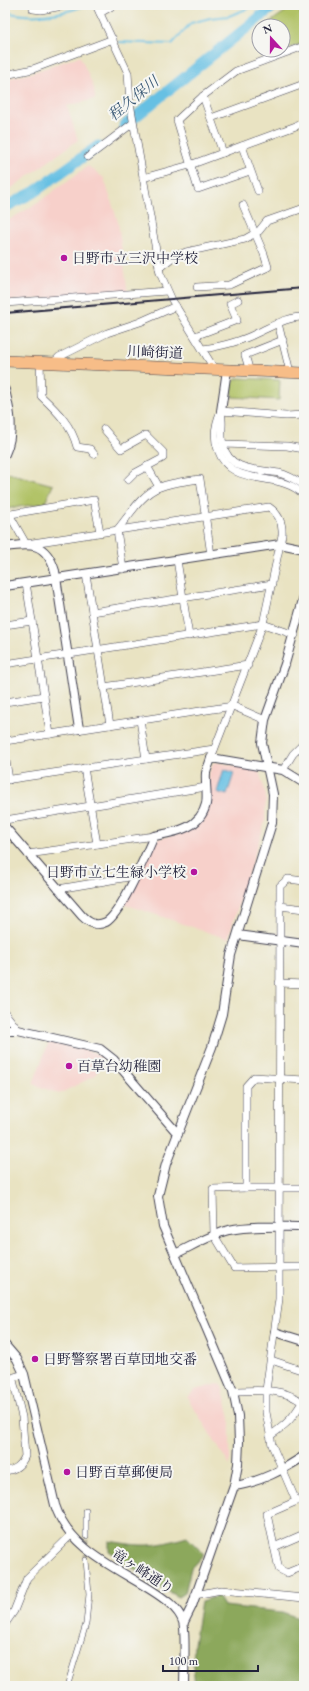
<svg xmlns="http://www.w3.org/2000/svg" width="309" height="1691" font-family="'EB Garamond','Noto Serif JP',serif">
  <rect width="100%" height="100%" fill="#f6f6f2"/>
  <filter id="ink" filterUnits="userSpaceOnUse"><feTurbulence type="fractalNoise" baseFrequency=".025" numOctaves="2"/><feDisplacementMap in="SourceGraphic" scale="8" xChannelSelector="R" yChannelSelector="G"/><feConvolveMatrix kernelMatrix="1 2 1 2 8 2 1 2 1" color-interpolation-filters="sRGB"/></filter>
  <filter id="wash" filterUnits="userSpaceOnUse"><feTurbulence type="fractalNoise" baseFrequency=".012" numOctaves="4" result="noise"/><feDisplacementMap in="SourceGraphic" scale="16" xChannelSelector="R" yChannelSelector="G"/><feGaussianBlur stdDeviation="0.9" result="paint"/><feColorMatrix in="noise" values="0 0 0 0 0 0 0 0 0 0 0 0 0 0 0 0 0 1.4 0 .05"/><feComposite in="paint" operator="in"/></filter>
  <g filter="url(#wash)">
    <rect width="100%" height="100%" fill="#e9e3c2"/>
    <g fill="#f7d0ca">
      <path d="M80,56L94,88L95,99L67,106L78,140L5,193V79L28,74Z"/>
      <path d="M88,166L104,178L118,222L128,294L5,301V222L33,206Z"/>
      <path d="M217,762L259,771L266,795L265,822L228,939L124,904L156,839L180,834L194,828L202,819L209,773L213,763Z"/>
      <path d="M49,1041L96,1053L102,1058L96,1075L59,1094L33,1084Z"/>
      <path d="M221,1383L230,1417V1466L187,1397L195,1390Z"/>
    </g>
    <g fill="#b1c266" stroke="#6a7250">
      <path d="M295,5H298L304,22V43L278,52L277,50H283V26H268L267,24Z"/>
      <path d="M239,378L280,380L279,400L232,397L233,381Z"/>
      <path d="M5,472L53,485L45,503L5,509Z"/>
    </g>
    <g fill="#8ca85b" stroke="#57654b">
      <path d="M187,1537L204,1554L191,1568L185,1593L179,1597L158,1586L109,1551V1541C144,1547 153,1547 187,1537Z"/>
      <path d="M218,1596L224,1606L282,1612L304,1620V1686H195L193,1666L194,1644L201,1601Z"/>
    </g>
    <path fill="#66c0e3" stroke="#44718f" d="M224,769L234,773L227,795L217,792Z"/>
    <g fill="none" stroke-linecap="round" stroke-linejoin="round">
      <g stroke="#66c0e3" stroke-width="2">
        <path d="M5,12C33,19 60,15 87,5"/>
        <path d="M257,12L262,15"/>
        <path d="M119,42L172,44L191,23L210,18L229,16L249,8"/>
      </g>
      <g stroke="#66c0e3" stroke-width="11">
        <path d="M124,126L275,5"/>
        <path d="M5,207L34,192L98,146"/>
      </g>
    </g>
  </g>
  <g filter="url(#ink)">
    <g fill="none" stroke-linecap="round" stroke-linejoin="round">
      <path stroke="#c1bca7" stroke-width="5" stroke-dasharray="5 2.5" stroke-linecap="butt" d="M86,1560V1536"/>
      <defs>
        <g id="pedestrian">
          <path d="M86,1511V1536"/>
          <path d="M67,1686L86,1624L89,1594L86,1560"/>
        </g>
        <g id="minor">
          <path d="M96,5L128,73L130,103L160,273L172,300L215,370"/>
          <path d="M303,5L304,7"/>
          <path d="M33,9L41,10L68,5"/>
          <path d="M100,13L114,5"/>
          <path d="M5,75L33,69L113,39"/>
          <path d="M203,96L223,153"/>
          <path d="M211,118L304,84"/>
          <path d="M242,146L258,191"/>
          <path d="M88,157L133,123"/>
          <path d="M250,171L198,189L177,120L203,96L236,71L304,46"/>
          <path d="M143,178L190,165L304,123"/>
          <path d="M159,268L173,257L186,252L245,239L259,231L267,221L304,208"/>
          <path d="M197,287L229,285L268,267L264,254L243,205"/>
          <path d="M5,303L167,291"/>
          <path d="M278,323L290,372"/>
          <path d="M195,336L237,320L230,304L238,300"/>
          <path d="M203,349C222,346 240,342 257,333C271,327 288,316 304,317"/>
          <path d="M40,362L41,396C57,411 72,426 77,447L90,449L94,454"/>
          <path d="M53,363L59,357L107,333L140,322L176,306"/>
          <path d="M248,371V365L245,355L283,340"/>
          <path d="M221,411C215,424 213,437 218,450C232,490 279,469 304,495"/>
          <path d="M221,411C224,423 220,433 223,445C230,472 257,469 279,473C288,475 296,480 304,485"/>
          <path d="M221,411L286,416L304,415"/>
          <path d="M104,429L121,449L146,435L163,452V458L135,473L128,480"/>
          <path d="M223,444L287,446L304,449"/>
          <path d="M147,466L159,487"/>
          <path d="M9,514L26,544L269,507C279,514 283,523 282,535L263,624L211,758"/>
          <path d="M5,515L94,500L100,532"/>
          <path d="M177,560L189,636"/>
          <path d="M123,569L117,530C129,516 142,493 160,487C172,482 187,481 200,479L211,555"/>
          <path d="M86,574L110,725"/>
          <path d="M26,583L50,734"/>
          <path d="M92,612L272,584"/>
          <path d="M5,625L32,621"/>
          <path d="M5,664L263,624L295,635"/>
          <path d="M104,687L248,665"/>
          <path d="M5,702L44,696"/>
          <path d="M140,720L146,759"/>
          <path d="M5,741L233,706L265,720"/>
          <path d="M5,754L9,780"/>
          <path d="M84,768L97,844"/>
          <path d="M283,770L293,754L304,743"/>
          <path d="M5,780L214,749"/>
          <path d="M5,820L206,787"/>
          <path d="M28,854L154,836"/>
          <path d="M58,889L135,876"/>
          <path d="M280,906L304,909"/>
          <path d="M279,983L304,984"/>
          <path d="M5,1013L18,1030"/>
          <path d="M304,1080L254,1077L246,1086V1188L213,1189L214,1235L234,1268L304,1267"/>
          <path d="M246,1188H304"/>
          <path d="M271,1360L304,1371"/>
          <path d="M233,1391C258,1391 281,1387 302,1402"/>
          <path d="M270,1436C288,1423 293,1418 304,1399"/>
          <path d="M5,1471C15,1470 21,1466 25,1456L22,1417L13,1380L14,1377L24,1374"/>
          <path d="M304,1498L267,1514L279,1569L287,1573L304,1566"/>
          <path d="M296,1501L272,1445L266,1412V1390L279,1299L280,886L288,879L304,881"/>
          <path d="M274,1547L304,1534"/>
          <path d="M195,1595L221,1590L304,1598"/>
          <path d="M5,1624L14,1611L27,1578L71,1535"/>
        </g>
        <g id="tertiary">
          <path d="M5,390C10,411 15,433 5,454"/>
          <path d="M221,411L227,370"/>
          <path d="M5,547C31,543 46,542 55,571L79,729"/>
          <path d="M5,586L280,544L304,549"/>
          <path d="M5,827L82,916C89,923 96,927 106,922C121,914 146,854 154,836C175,832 200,829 206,804C208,794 205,783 206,773C207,768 210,763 211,758L283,770L304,783"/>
          <path d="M238,935L304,944"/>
          <path d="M5,1030H18L100,1049L114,1060L178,1134"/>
          <path d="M175,1254C192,1246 210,1235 229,1230C253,1225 280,1227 304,1227"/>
          <path d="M275,1332L304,1341"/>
          <path d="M5,1345L17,1359L24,1374L55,1505C69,1549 115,1567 151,1590C162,1597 179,1608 183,1622C186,1631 184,1673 184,1686"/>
          <path d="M234,1486C258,1483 285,1469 304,1456"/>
          <path d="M184,1622L192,1606L234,1486L238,1464L239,1442L238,1416L233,1391L163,1226L158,1196L166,1164L212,1047L222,1014L231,955L272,823L273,794L262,743L265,720L285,664L304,596"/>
        </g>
        <path id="primary" d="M5,361L304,373"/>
      </defs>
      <use href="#pedestrian" stroke="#403f4f" stroke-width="6"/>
      <use href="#minor" stroke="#403f4f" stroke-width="8"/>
      <use href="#tertiary" stroke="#403f4f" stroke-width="10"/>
      <use href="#primary" stroke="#403f4f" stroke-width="12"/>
      <use href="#pedestrian" stroke="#fff" stroke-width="5"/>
      <use href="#minor" stroke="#fff" stroke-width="7"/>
      <use href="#tertiary" stroke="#fff" stroke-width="8"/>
      <use href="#primary" stroke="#f7bd88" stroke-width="11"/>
      <path stroke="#22223b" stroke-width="2" d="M5,313L304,288"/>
    </g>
  </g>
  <g fill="#b5179e" stroke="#f6f6f2" stroke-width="1.5">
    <circle cx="64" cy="258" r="4"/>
    <circle cx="194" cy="872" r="4"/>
    <circle cx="69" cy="1066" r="4"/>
    <circle cx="35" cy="1359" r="4"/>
    <circle cx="67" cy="1472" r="4"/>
  </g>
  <g text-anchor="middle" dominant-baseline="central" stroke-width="4" stroke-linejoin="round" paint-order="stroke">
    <g font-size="14" fill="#22223b" stroke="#f6f6f2" text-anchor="start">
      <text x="72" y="258">日野市立三沢中学校</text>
      <text x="186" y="872" text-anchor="end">日野市立七生緑小学校</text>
      <text x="77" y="1066">百草台幼稚園</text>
      <text x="43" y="1359">日野警察署百草団地交番</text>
      <text x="75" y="1472">日野百草郵便局</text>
    </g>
    <g font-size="14" fill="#22223b" stroke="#f6f6f2">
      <text transform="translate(155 352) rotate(2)">川崎街道</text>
      <text transform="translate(143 1571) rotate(33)">竜ヶ峰通り</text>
    </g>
    <g font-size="15" font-style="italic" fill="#3a5976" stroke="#f6f6f2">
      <text transform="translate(133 98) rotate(-39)">程久保川</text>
    </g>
  </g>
  <rect width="309" height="1691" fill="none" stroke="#f6f6f2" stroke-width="20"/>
  <g transform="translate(271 38) rotate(339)"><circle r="19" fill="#f6f6f2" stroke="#a1a1a9"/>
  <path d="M0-3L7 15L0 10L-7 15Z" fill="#b5179e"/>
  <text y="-6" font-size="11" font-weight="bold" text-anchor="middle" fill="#22223b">N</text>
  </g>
  <path d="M163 1665v6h95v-6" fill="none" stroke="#22223b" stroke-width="2"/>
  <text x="169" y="1665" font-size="12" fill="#22223b" stroke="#f6f6f2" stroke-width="3" paint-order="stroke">100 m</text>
</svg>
